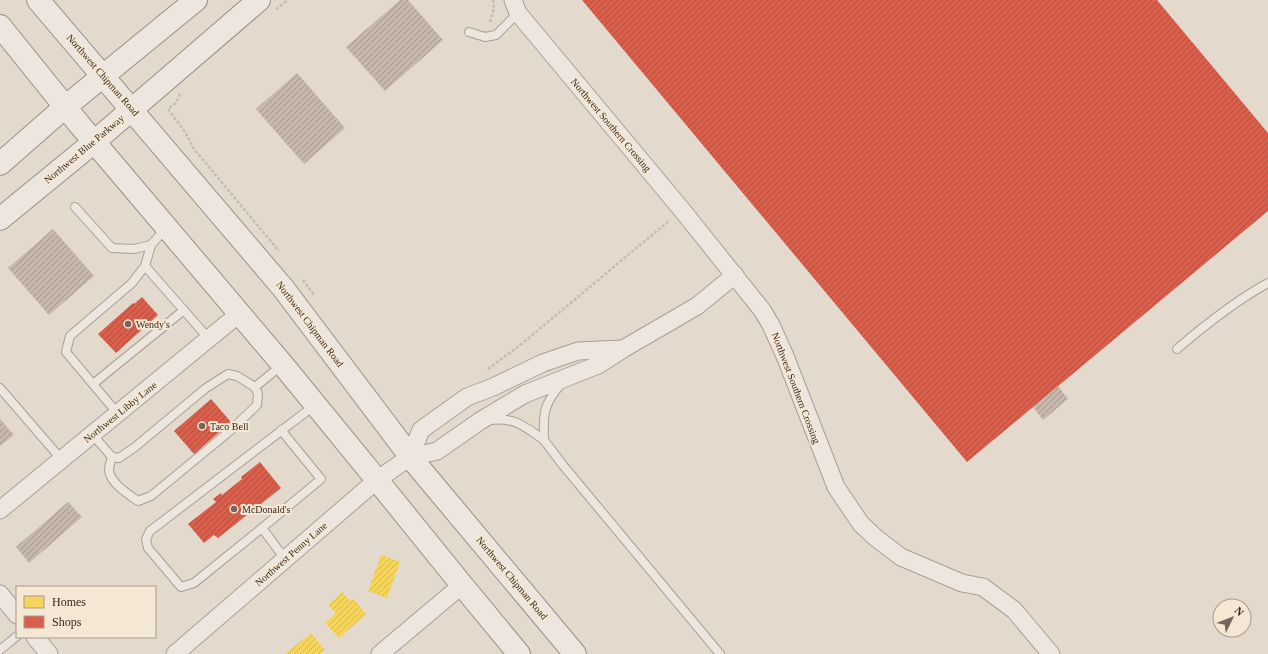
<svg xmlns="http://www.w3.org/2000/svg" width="1268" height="654" font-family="Georgia,serif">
  <defs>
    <pattern id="homes-hatch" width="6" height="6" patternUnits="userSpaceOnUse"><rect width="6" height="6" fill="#f6d55c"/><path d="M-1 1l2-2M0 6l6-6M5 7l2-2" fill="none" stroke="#d4b750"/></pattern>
    <pattern id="shops-hatch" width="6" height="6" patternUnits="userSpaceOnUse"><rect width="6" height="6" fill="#d6604d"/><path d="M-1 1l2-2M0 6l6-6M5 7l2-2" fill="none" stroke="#ae4f3f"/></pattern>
    <pattern id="building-hatch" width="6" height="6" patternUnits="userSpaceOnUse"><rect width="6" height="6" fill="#c7b8ae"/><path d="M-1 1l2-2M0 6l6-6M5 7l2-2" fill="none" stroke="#a2968d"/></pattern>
  </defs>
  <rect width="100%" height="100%" fill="#e3dacd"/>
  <g fill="url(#homes-hatch)">
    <path d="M381,555L400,562L387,598L368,591Z"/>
    <path d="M342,592L350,601L353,598L366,614L339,638L325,623L336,613L328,605Z"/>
    <path d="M311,633L325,650L320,654H285Z"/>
  </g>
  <g fill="url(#shops-hatch)">
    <path d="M582,0H1157L1268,133V211L967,462Z"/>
    <path d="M142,297L158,315L116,353L98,334L133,303L134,304Z"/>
    <path d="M211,399L231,422L194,454L174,431Z"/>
    <path d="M260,462L281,488L218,538L214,535L204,543L188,524L216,502L213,499L221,493L222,495L242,479L241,477Z"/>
  </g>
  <g fill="url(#building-hatch)">
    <path d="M400,0H408L443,40L385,91L346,47Z"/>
    <path d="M297,73L345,128L304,164L256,109Z"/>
    <path d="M53,229L94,276L49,315L8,268Z"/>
    <path d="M1058,386L1068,399L1043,420L1033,407Z"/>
    <path d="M0,419L14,435L0,446Z"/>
    <path d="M68,502L82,517L29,563L16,547Z"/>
  </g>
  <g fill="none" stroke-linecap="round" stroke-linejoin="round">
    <defs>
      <g id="lane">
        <path d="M469,32L485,37L496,35L518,13"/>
        <path d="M75,207L112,248L134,249L151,245"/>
        <path d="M145,266L209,339"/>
        <path d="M1177,349C1205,325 1235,301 1268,283"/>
        <path d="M93,384L184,310"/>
        <path d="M0,388L62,460"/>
        <path d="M118,414L66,352L70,336L132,283L145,266L151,245L166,228"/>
        <path d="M489,420C515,417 524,426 544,440C543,414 543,405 561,384"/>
        <path d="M281,430L321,479L262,528L194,583L181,587L148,548L146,539L150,531L315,405"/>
        <path d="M92,434L112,457L119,458L135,447L206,388L228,374L237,376L255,387L282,365"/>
        <path d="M544,440L562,464L720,654"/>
        <path d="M112,457C111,461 109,466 109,470C110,483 128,494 138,501L151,496L230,431L257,405L258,394L255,387"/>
        <path d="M262,528L285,559"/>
        <path d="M0,650L17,636"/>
      </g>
      <g id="street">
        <path d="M513,0L518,13L682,210L762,310L771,325L785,356L836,487L861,524L876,538L901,557L962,583L983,587L1014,610L1051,654"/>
        <path d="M410,457L421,430L467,397L493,387L543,363L578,351L622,349"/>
        <path d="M0,510L240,313"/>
        <path d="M0,594L17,615"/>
        <path d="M35,637L49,654"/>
        <path d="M175,654L377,480L410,457L437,451L480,421L525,394L598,365L623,349L697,306L735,275"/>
        <path d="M380,654L462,585"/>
      </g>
      <g id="secondary">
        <path d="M38,0L283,288L416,464L575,654"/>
        <path d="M0,26L79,124L283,365L377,480L462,585L519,654"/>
        <path d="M0,164L65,107L196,0"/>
        <path d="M0,219L94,142L259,0"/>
      </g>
    </defs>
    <use href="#lane" stroke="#a8a096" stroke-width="10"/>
    <use href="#street" stroke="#a8a096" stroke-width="19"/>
    <use href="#secondary" stroke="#988f86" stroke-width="24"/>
    <g stroke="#c4bdb5" stroke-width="2.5" stroke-dasharray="3 2" stroke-linecap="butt">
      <path d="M276,9L288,0"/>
      <path d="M490,22L494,8L493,0"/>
      <path d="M180,94L176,103L168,109L185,132L194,149L279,251"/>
      <path d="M303,280L314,295"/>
      <path d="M488,369L519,346L670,220"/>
    </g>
    <use href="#lane" stroke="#ece6de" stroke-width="8"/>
    <use href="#street" stroke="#ece6de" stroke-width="17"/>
    <use href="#secondary" stroke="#ece6de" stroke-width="22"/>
  </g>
  <g fill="#73665c" stroke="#f4e7d3" stroke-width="1.5">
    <circle cx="128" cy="324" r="4"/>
    <circle cx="202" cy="426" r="4"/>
    <circle cx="234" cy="509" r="4"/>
  </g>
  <g text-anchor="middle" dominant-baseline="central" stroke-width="4" stroke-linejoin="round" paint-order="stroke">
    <g font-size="10" fill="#37281f" stroke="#f4e7d3">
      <text transform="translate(103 75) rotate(49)">Northwest Chipman Road</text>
      <text transform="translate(611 125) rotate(50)">Northwest Southern Crossing</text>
      <text transform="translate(84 149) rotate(-40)">Northwest Blue Parkway</text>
      <text transform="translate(310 324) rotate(53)">Northwest Chipman Road</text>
      <text transform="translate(796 388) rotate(69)">Northwest Southern Crossing</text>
      <text transform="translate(120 412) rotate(-39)">Northwest Libby Lane</text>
      <text transform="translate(291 554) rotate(-41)">Northwest Penny Lane</text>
      <text transform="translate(512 578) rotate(50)">Northwest Chipman Road</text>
    </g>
    <g font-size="10" fill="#37281f" stroke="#f4e7d3" text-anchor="start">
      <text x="136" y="324">Wendy's</text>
      <text x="210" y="426">Taco Bell</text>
      <text x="242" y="509">McDonald's</text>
    </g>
  </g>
  <rect x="16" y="586" width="140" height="52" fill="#f4e7d3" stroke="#a89b8b"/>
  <rect x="24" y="596" width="20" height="12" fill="#f6d55c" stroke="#a89b8b"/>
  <text x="52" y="606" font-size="12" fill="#37281f">Homes</text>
  <rect x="24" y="616" width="20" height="12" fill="#d6604d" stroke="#a89b8b"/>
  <text x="52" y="626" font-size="12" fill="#37281f">Shops</text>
  <g transform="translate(1232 618) rotate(47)"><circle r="19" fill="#f4e7d3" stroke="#a89b8b"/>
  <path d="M0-3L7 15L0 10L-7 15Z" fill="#73665c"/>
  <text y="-6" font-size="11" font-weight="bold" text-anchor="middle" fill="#37281f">N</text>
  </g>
</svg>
